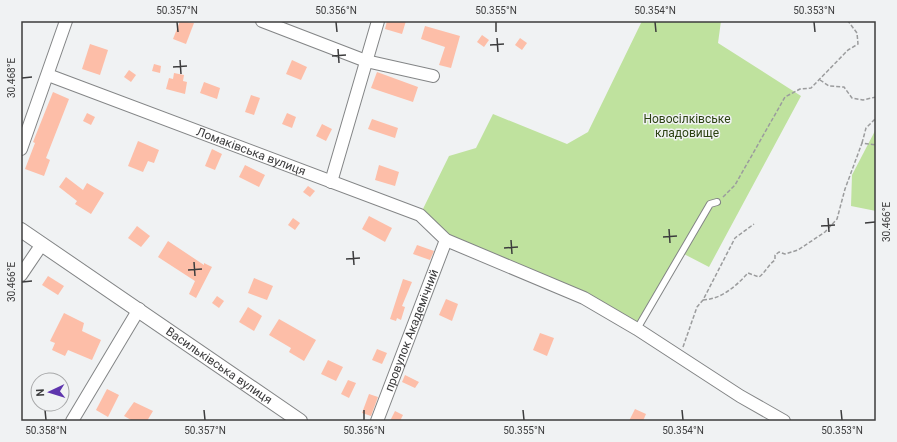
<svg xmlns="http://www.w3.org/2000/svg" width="897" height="442" font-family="Roboto,sans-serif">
  <rect width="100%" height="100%" fill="#f0f2f3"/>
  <g fill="#bfe29e">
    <path d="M642,21H721L718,43L801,96L709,267L682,253L637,329L446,240L420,215L449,156L476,148L493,114L567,144L588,132Z"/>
    <path d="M876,129V211L851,206L852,175Z"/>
  </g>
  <g fill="#fdbea8">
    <path d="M180,21L194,23L186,44L173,39Z"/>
    <path d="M387,21H406L402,34L385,29Z"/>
    <path d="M425,26L460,36L451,68L439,65L445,47L421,39Z"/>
    <path d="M482,35L489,40L484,47L477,42Z"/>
    <path d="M520,38L527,43L522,50L515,45Z"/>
    <path d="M90,44L108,50L100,75L82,69Z"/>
    <path d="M292,60L307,67L301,80L286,74Z"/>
    <path d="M154,64L161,66L160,73L152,71Z"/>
    <path d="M129,70L136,75L131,82L124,77Z"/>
    <path d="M377,72L418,87L413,102L371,88Z"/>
    <path d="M174,73L184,75L183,81L187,82L185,94L166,89L169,78L173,79Z"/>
    <path d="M204,82L220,88L217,99L200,93Z"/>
    <path d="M53,92L69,99L46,158L50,160L44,176L25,169L35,143L33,142Z"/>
    <path d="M251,95L260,98L254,115L245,112Z"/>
    <path d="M87,113L95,117L91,125L83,121Z"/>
    <path d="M287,113L296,117L292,128L282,124Z"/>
    <path d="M372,119L398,128L395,138L368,129Z"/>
    <path d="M322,124L332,129L326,141L316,136Z"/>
    <path d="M138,141L159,150L154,163L148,161L143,172L128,166Z"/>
    <path d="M212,149L222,154L215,170L205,166Z"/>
    <path d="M245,165L265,175L259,187L239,177Z"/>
    <path d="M379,165L399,172L395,186L375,180Z"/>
    <path d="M66,177L83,190L87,183L104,193L91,214L75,204L77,201L59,187Z"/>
    <path d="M308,186L315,191L310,197L303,192Z"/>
    <path d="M369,216L392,228L385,242L362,229Z"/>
    <path d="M293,218L300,223L295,230L288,225Z"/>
    <path d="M137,226L150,236L141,247L128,238Z"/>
    <path d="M168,241L204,265V263L212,267L196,298L189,294L195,281L158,257Z"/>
    <path d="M417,245L434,251L430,260L413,254Z"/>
    <path d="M48,276L64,286L58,295L42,285Z"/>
    <path d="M254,278L273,286L267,300L248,293Z"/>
    <path d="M403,279L412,282L402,306L405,307L401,320L397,318L396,321L390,319Z"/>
    <path d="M217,296L224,301L219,308L212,303Z"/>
    <path d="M446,299L458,304L452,321L439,315Z"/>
    <path d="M248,307L262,316L254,331L239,322Z"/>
    <path d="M64,313L84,323L82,331L101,340L92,360L68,350L65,356L52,350L55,343L50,341Z"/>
    <path d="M279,319L316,340L304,361L289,352L291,348L269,335Z"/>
    <path d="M540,333L554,338L547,356L533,350Z"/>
    <path d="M377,349L387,353L382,364L372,360Z"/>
    <path d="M328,360L343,367L336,381L321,374Z"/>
    <path d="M405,375L419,382L415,388L402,382Z"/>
    <path d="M348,380L356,383L349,398L341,394Z"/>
    <path d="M107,389L119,395L108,417L96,410Z"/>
    <path d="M369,394L378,397L371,416L362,413Z"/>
    <path d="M134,402L153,411L147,421H133L124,416Z"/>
    <path d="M635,409L646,414L643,421H629Z"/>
    <path d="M395,411L403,415L400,421H390Z"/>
  </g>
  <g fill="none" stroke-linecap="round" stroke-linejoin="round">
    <defs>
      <path id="service" d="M637,329L710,204L717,202"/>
      <g id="minor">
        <path d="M262,21L366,61L433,76"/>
        <path id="s1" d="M48,75L420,215L446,240L584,298L637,329L740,396L784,421"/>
        <path d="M21,149L66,21"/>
        <path d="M331,182L378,21"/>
        <path d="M21,275L42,244"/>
        <path d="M72,421L139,309"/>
        <path id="s2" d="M377,421L446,240"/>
      </g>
      <g id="tertiary">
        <path id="s3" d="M21,230L300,421"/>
      </g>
    </defs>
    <use href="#service" stroke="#838586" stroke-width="8"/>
    <use href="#minor" stroke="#838586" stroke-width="14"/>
    <use href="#tertiary" stroke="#838586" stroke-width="16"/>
    <g stroke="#9b9c9d" stroke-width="1.5" stroke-dasharray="4 2" stroke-linecap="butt">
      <path d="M820,80L829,86L844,87L852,98L863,100L876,97"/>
      <path d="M862,143L866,128L876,118"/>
      <path d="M723,197L735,185L785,97L800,89L811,88L848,50L858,44L857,33L848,21"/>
      <path d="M703,300C722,299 736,286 748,273L759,277C765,273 768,265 775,260V255L779,252L785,254L798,250L825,232L837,219L845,189L862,143L876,145"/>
      <path d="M683,347L697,307L703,300L735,238L754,224"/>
    </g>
    <use href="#service" stroke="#fff" stroke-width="6"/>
    <use href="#minor" stroke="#fff" stroke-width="12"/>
    <use href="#tertiary" stroke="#fff" stroke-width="14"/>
  </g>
  <path fill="none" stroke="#3c3c3d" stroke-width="1.5" d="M177,22L178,32M336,22L337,32M496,22V32M655,22L656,32M814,22L815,32M497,38L498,52M490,45L504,44M338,49L339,63M332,56L346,55M180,60L181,74M173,67L187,66M22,78L32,77M828,218L829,232M865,223L875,222M821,226L835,225M669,229L670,243M663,237L677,236M511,240L512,254M504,248L518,247M353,251L354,265M346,259L360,258M194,262L195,276M188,270L202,269M22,282L32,281M45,410L46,420M204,410L205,420M364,410V420M523,410L524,420M682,410L683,420M841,410L842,420"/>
  <g text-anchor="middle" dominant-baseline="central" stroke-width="3" stroke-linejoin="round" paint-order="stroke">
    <g font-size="12" fill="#2c4212" stroke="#f0f2f3">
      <text x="687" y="119">Новосілківське<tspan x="687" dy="14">кладовище</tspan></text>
    </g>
    <g font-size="12" fill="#3c3c3d" stroke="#f0f2f3">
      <text stroke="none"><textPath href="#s1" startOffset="217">Ломаківська вулиця</textPath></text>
      <text stroke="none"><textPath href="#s2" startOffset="97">провулок Академічний</textPath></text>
      <text stroke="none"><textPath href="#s3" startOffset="240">Васильківська вулиця</textPath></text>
    </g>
  </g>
  <rect width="897" height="442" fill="none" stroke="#f0f2f3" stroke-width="44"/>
  <g transform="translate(50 392) rotate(266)"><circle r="19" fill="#f0f2f3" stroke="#a8a9aa"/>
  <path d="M0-3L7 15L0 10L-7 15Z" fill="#5e35ad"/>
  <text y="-6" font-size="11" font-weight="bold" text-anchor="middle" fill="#3c3c3d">N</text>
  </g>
  <rect x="22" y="22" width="853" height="398" fill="none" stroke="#3c3c3d" stroke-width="1.5"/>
  <g font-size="10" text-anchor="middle" fill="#3c3c3d">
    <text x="177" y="14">50.357°N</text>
    <text x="336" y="14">50.356°N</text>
    <text x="496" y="14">50.355°N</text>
    <text x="655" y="14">50.354°N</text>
    <text x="814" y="14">50.353°N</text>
    <text transform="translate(11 78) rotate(-90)" y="4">30.468°E</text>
    <text transform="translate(886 222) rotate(-90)" y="4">30.466°E</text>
    <text transform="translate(11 282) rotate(-90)" y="4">30.466°E</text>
    <text x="46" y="434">50.358°N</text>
    <text x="205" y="434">50.357°N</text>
    <text x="364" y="434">50.356°N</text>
    <text x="524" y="434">50.355°N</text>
    <text x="683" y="434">50.354°N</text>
    <text x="842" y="434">50.353°N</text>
  </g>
</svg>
